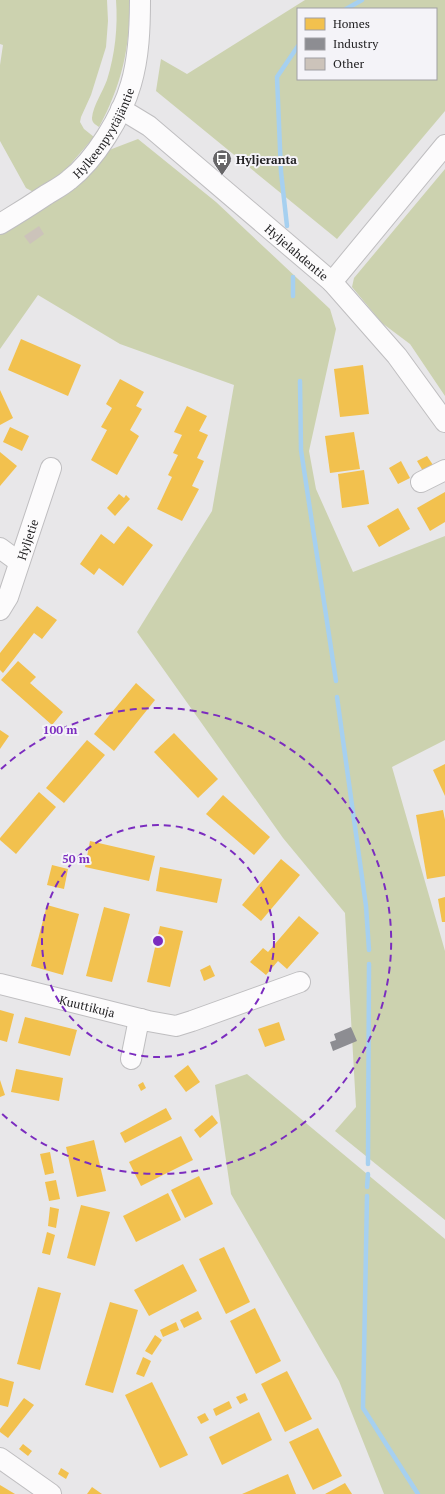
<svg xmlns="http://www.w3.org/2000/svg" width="445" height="1494" font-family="'PT Serif',serif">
  <rect width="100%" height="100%" fill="#e8e7e9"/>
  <g fill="#ccd2af" fill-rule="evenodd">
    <path d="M0,0H107L108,21L106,47L91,95L81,117L80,122L84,129L94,137L68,167L37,194L26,188L0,141V65L3,45L0,44Z"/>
    <path d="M116,0H129C131,46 121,86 99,127C95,124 92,123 92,118C93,106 103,91 107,80C115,54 118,27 116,0Z"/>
    <path d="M305,0H445V111L337,239L156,91L161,59L187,74ZM298,9H436V79H298Z"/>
    <path d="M138,139L216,202L330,309L336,329L309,451L316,489L353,572L445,536V740L392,767L445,951V1220L335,1131L356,1107L345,913L283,838L137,632L212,511L234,385L120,344L38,295L0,349V230L104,152Z"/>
    <path d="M445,169V396L410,344L382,323L352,287L354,278Z"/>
    <path d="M247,1074L445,1239V1494H384L339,1381L231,1194L215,1085Z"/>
  </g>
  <g fill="#f2c14e">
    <path d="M21,339L81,365L68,396L8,370Z"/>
    <path d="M363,365L369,414L340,417L334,369Z"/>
    <path d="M120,379L144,392L136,406L142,409L130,430L139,436L117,475L91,460L107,430L101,427L112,408L106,404Z"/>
    <path d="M0,390L13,418L0,425Z"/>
    <path d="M187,406L207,416L199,431L208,435L197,458L204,461L192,486L199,489L182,521L157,509L172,477L168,475L178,455L173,453L182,435L174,432Z"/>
    <path d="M10,427L29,436L22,451L3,442Z"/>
    <path d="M354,432L360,469L330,473L325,436Z"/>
    <path d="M0,452L17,466L0,486Z"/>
    <path d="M427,456L433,465L423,471L417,461Z"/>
    <path d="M401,461L410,478L398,484L389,468Z"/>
    <path d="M364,470L369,504L342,508L338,474Z"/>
    <path d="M445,492V522L430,531L417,508Z"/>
    <path d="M119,494L124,498L126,495L130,499L115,516L107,508Z"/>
    <path d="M398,508L410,529L379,547L367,526Z"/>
    <path d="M128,526L153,545L123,586L99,568L94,575L80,564L101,534L114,544Z"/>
    <path d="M37,606L57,620L42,639L34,633L3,673L0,670V653Z"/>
    <path d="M18,661L36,677L30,683L63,712L52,725L1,680Z"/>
    <path d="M136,683L155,700L114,751L94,734Z"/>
    <path d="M0,730L9,736L0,749Z"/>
    <path d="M174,733L218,779L198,798L154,752Z"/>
    <path d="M87,740L105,755L64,803L46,788Z"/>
    <path d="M445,764V796L433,770Z"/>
    <path d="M39,792L56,807L16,854L0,840V838Z"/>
    <path d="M223,795L270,837L254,855L206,814Z"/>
    <path d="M443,810L445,820V876L427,879L416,815Z"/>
    <path d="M90,841L155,856L149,881L85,867Z"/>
    <path d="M281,859L300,875L261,921L242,905Z"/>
    <path d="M52,865L68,869L64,889L47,885Z"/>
    <path d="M160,867L222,879L217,903L156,891Z"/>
    <path d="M445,897V922H442L438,899Z"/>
    <path d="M47,905L79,914L63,975L31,966Z"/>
    <path d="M104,907L130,914L112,982L86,976Z"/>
    <path d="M299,916L319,933L287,969L278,961L266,975L250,962L263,948L268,952Z"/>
    <path d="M160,926L183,931L170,987L147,982Z"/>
    <path d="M210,965L215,976L204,981L200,970Z"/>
    <path d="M0,1010L14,1014L7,1042L0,1040Z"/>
    <path d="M25,1017L77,1030L70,1056L18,1043Z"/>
    <path d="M279,1022L285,1040L265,1047L258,1029Z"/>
    <path d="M188,1065L200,1082L186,1092L174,1076Z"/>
    <path d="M16,1069L63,1078L59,1101L11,1092Z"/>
    <path d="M0,1080L5,1095L0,1097Z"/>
    <path d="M143,1082L146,1088L141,1091L138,1085Z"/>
    <path d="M166,1108L172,1119L125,1143L120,1133Z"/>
    <path d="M212,1115L218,1123L200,1138L194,1130Z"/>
    <path d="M181,1136L193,1160L141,1186L129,1162Z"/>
    <path d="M94,1140L106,1191L77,1197L66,1147Z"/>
    <path d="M50,1152L54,1173L45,1175L40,1154Z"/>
    <path d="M199,1176L213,1204L185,1218L171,1190Z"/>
    <path d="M56,1180L60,1199L49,1201L45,1182Z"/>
    <path d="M168,1193L181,1220L136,1242L123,1216Z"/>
    <path d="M81,1205L110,1212L95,1266L67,1258Z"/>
    <path d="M50,1207L59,1209L56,1228L48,1226Z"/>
    <path d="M47,1232L55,1235L50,1255L42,1253Z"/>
    <path d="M224,1247L250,1302L226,1314L199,1259Z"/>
    <path d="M183,1264L197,1291L149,1316L134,1290Z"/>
    <path d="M38,1287L61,1293L40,1370L17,1364Z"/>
    <path d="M110,1302L138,1310L113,1393L85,1385Z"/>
    <path d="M255,1308L281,1361L256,1374L230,1321Z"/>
    <path d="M198,1311L202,1319L184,1328L180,1320Z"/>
    <path d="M176,1322L179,1330L163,1337L160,1330Z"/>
    <path d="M155,1335L162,1340L152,1355L145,1351Z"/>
    <path d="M143,1357L151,1361L144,1377L136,1374Z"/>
    <path d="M287,1371L312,1419L285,1432L261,1384Z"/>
    <path d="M0,1378L14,1382L8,1407L0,1405Z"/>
    <path d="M152,1382L188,1455L160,1468L125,1395Z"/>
    <path d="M245,1393L248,1400L240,1404L236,1397Z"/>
    <path d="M24,1398L34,1405L8,1438L0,1432V1429Z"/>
    <path d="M229,1401L232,1408L216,1416L213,1409Z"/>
    <path d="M259,1412L272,1440L222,1465L209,1437Z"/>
    <path d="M205,1413L209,1420L201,1424L197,1417Z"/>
    <path d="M318,1428L342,1476L313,1490L289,1442Z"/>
    <path d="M23,1444L32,1451L28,1456L19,1449Z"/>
    <path d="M61,1468L69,1473L66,1479L58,1474Z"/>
    <path d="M288,1474L296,1494H242Z"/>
    <path d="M345,1483L352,1494H325Z"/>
    <path d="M0,1485L15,1494H0Z"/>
    <path d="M92,1487L102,1494H87Z"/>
  </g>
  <path fill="#8d8d92" d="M351,1027L357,1041L333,1051L330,1042L336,1040L334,1034Z"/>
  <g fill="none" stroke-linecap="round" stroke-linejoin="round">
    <g stroke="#a6d0f0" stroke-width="4.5">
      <path d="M346,9L362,0"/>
      <path d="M287,226L281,172L277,77L298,46"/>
      <path d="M293,296V277"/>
      <path d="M300,381L301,450L336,681"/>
      <path d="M337,697L366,906L369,950"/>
      <path d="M368,1164L369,964"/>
      <path d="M367,1187L368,1174"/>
      <path d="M367,1196L363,1408L418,1494"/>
    </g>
  </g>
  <path fill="#ccc3ba" d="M39,226L44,234L30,244L24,236Z"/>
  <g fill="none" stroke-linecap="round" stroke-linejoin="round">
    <defs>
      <g id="minor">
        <path id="s1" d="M121,109L149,126L332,282L397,356L445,422"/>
        <path id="s2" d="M0,224C15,215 31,205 46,195C54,190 62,186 69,180C95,160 122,116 131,84C139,57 140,28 140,0"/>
        <path d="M332,282L445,145"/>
        <path d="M421,482L445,470"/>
        <path d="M0,548L19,562"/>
        <path id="s3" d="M0,610L8,597L51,468"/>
        <path id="s4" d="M0,984L148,1021L176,1026L192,1021L300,982"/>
        <path d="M131,1059L137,1029L141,1019"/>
        <path d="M0,1458L51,1494"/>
      </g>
    </defs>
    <use href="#minor" stroke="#bfbec0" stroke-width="22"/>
    <use href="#minor" stroke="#fcfbfc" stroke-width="20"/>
  </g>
  <g fill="none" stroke="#7b2cbf" stroke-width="2" stroke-dasharray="7 5">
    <circle cx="158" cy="941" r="116"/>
    <path d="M1 769A233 233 0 1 1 1 1113"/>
  </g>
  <defs>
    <symbol id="bus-pin" viewBox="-11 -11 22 30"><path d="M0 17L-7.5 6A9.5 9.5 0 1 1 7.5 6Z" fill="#676668" stroke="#f4f3f8"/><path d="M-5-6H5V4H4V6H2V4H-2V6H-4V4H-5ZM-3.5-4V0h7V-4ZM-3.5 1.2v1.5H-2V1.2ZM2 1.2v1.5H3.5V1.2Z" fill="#fff"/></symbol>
  </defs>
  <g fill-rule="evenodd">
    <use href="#bus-pin" x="211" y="148" width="22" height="30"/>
  </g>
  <g text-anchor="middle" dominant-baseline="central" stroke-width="4" stroke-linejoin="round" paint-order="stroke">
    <g font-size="12" fill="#222123" stroke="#f4f3f8">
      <text stroke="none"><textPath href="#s2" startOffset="141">Hylkeenpyytäjäntie</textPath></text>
      <text stroke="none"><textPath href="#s1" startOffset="227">Hyljelahdentie</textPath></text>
      <text stroke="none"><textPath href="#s3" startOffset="76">Hyljetie</textPath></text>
      <text stroke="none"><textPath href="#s4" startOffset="90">Kuuttikuja</textPath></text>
    </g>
    <g font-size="12" font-weight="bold" fill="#222123" stroke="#f4f3f8" text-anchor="start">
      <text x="236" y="159">Hyljeranta</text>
    </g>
  </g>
  <circle cx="158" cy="941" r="6" fill="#7b2cbf" stroke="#f4f3f8" stroke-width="2"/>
  <g font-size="12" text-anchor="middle" font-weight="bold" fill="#7b2cbf" stroke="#f4f3f8" stroke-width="4" stroke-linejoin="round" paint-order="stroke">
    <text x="60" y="734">100 m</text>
    <text x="76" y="863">50 m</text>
  </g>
  <rect x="297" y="8" width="140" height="72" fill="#f4f3f8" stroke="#a09fa3"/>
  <rect x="305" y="18" width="20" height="12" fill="#f2c14e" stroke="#a09fa3"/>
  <text x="333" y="28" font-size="12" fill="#222123">Homes</text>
  <rect x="305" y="38" width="20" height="12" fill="#8d8d92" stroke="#a09fa3"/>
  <text x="333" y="48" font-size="12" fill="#222123">Industry</text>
  <rect x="305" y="58" width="20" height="12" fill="#ccc3ba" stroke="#a09fa3"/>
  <text x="333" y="68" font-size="12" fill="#222123">Other</text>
</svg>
